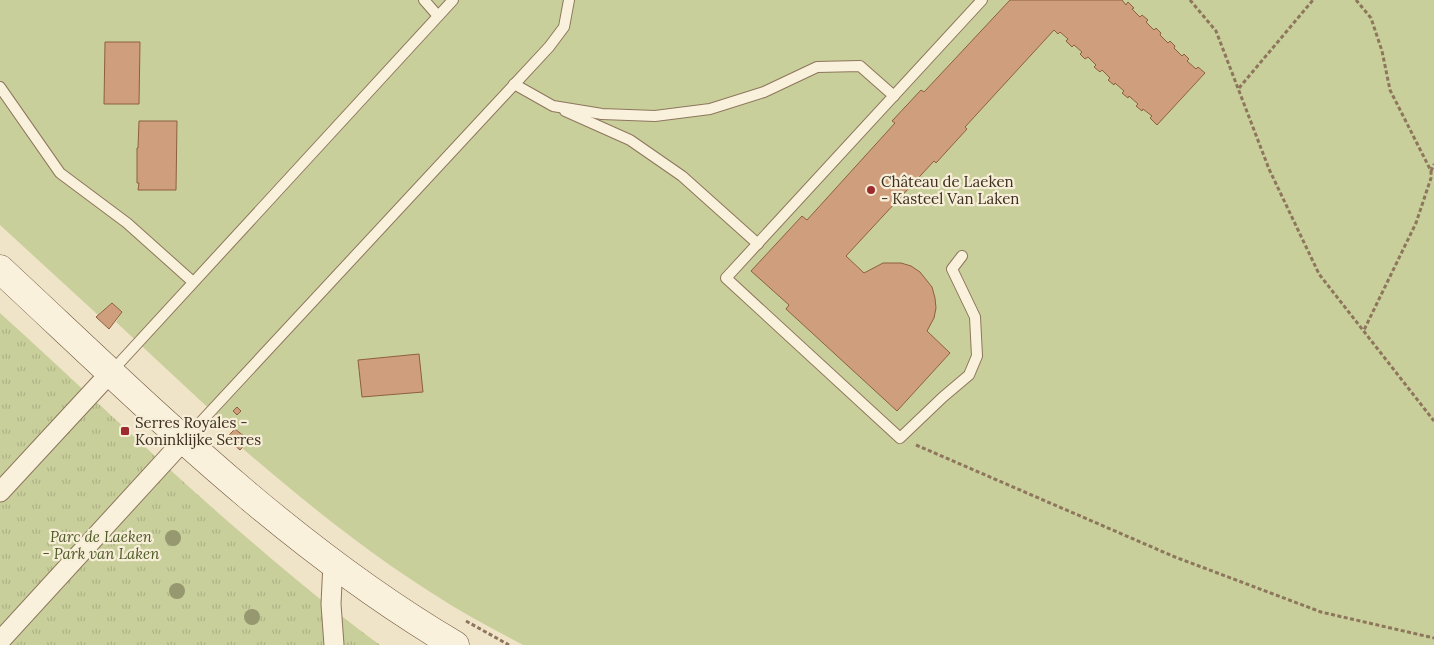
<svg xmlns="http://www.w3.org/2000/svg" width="1434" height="645" font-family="Lora,serif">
  <defs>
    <pattern id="grass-tufts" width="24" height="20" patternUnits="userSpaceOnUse" patternTransform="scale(1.25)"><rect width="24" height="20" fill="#c9cf9b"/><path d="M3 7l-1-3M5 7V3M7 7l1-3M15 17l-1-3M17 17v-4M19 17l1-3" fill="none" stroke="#aeb285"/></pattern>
  </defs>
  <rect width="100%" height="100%" fill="#f0e4c8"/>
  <path fill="url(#grass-tufts)" d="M0,313C75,381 148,451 224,518C275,562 326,606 380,645H0Z"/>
  <path fill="#c9cf9b" d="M0,0H1434V645H523C506,636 489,627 473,618C389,570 314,510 242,448L249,440L236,429L233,431L116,322L122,312L112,303L98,315L0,225Z"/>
  <g fill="#cf9f7d" stroke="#8d5f41">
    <path d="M1010,0H1122L1126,5L1128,2L1134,8L1132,9L1140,17L1142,15L1148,20L1146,22L1154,30L1156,28L1161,33L1160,35L1168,43L1170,41L1175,46L1174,48L1182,56L1184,54L1189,59L1187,61L1196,69L1198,67L1205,73L1157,125L1150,118L1152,116L1143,109L1142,111L1136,106L1138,104L1129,96L1128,98L1122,93L1124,91L1115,83L1114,85L1108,80L1110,78L1102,70L1100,72L1094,67L1096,65L1088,57L1085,59L1080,54L1082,52L1074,45L1072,47L1066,41L1068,39L1060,32L1058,34L1054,30L965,127L967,129L936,163L934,161L846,256L864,273L883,263H901L911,266L920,272L932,287L935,298L936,308L934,318L927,331L950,353L897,411L786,309L789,305L751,271L802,216L807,220L895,123L892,121L921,90L924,92Z"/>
    <path d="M105,42H140L139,104H104Z"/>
    <path d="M139,121H177L176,190H138L139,183H137V148H138Z"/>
    <path d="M112,303L122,312L109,329L96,317Z"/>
    <path d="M419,354L423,392L362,397L358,360Z"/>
    <path d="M237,407L241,411L237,415L233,411Z"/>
    <path d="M235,429L249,440L240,450L226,438Z"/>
  </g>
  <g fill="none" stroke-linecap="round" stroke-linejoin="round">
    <defs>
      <g id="lane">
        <path d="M424,0L438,16"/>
        <path d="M514,84L553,106L602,114L655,116L710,109L764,92L817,67L860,66L894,96"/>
        <path d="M0,87L60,173L127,223L193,282"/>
        <path d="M565,111L630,140L682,176L758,244"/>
        <path d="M962,256L952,269L975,317L977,356L969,375L943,397L900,438L726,278L982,0"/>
        <path d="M112,371L453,0"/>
        <path d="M185,439L549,47L564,27L569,0"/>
      </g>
      <g id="street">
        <path d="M0,492L111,372"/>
        <path d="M333,563L331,604L334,645"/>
        <path d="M0,641L184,440"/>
      </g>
      <path id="secondary" d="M0,269C144,403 285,545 455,645"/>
    </defs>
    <use href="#lane" stroke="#8d765c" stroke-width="12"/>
    <use href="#street" stroke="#8d765c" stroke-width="21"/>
    <use href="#secondary" stroke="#6f573f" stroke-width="29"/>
    <g stroke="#8d765c" stroke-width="3" stroke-dasharray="4 2.5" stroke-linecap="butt">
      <path d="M1190,0L1216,31L1269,169L1319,274L1434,421"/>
      <path d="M1356,0L1371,18L1382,51L1390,90L1431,171V178L1416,223L1364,330"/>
      <path d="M1239,88L1313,0"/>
      <path d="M1431,171L1434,164"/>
      <path d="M916,445L1175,557L1321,612L1434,638"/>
      <path d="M466,621L509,645"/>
    </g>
    <use href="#lane" stroke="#faf1dc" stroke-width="10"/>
    <use href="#street" stroke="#faf1dc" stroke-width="19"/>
    <use href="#secondary" stroke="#faf1dc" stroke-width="28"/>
  </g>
  <g fill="#96986f">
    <circle cx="173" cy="538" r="8"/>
    <circle cx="177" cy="591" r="8"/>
    <circle cx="252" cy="617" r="8"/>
  </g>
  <g fill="#9e2a2b" stroke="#f7eed8" stroke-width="2">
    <circle cx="871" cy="190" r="5"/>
    <rect x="120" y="426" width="10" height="10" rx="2.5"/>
  </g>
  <g text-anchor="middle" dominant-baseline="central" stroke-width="4.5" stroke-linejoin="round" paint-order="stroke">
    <g font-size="15" fill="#3d2e20" stroke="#f7eed8" text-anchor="start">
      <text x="881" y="181">Château de Laeken<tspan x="881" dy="17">- Kasteel Van Laken</tspan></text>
      <text x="135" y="422">Serres Royales -<tspan x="135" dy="17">Koninklijke Serres</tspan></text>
    </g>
    <g font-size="15" font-style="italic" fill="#4d5a26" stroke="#f7eed8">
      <text x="101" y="536">Parc de Laeken<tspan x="101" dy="17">- Park van Laken</tspan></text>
    </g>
  </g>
</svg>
